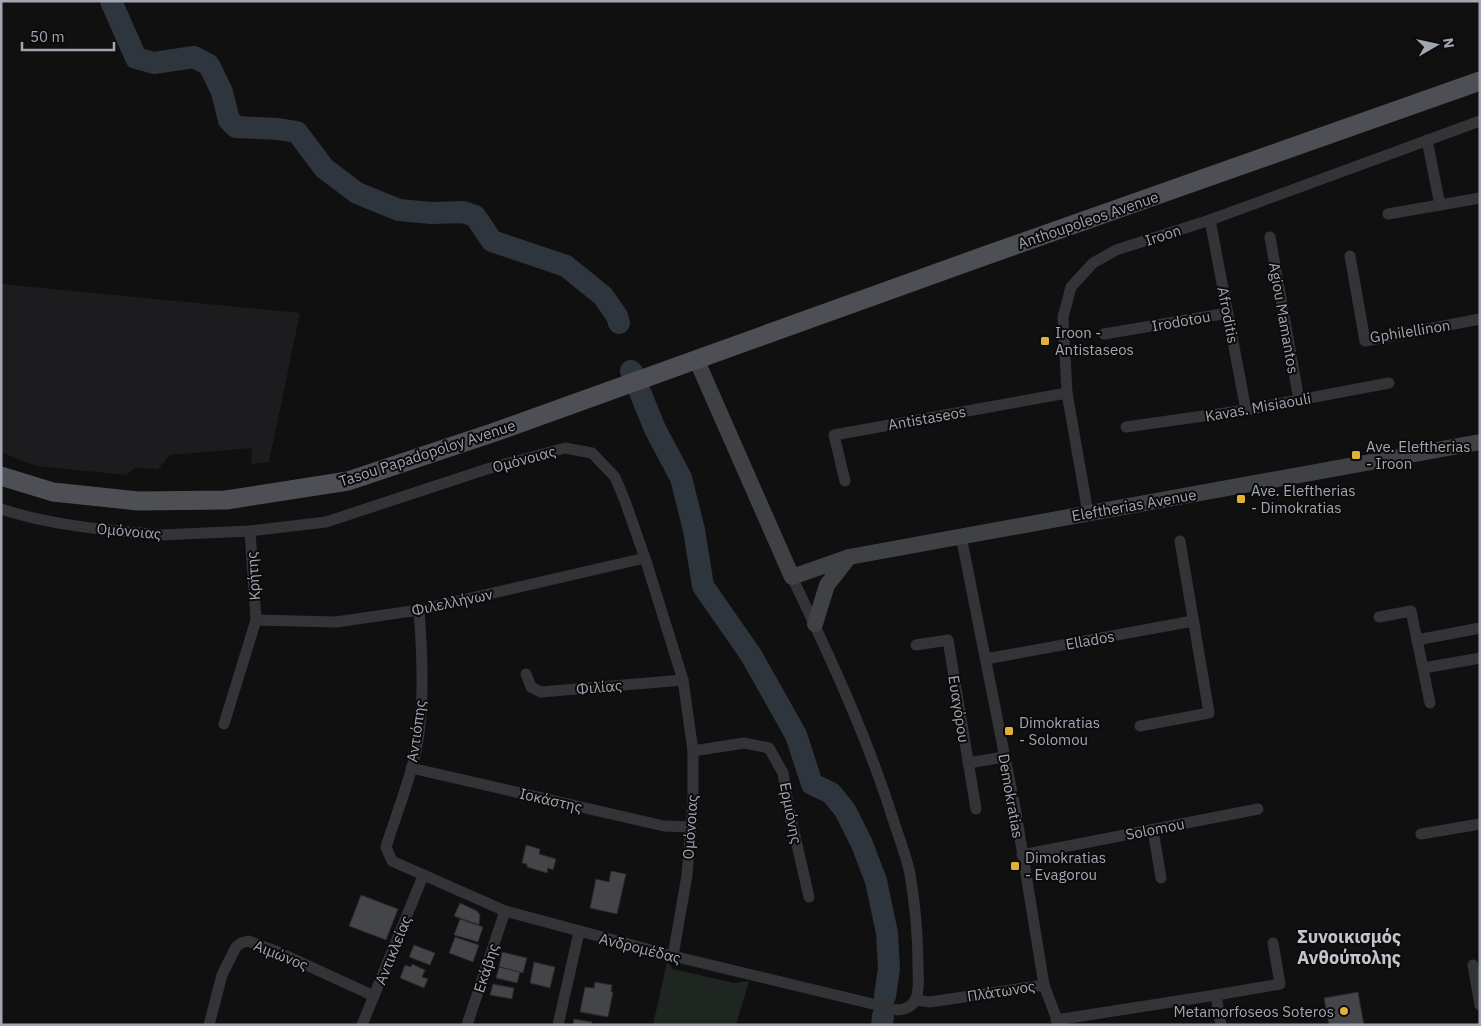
<svg xmlns="http://www.w3.org/2000/svg" width="1481" height="1026" font-family="'IBM Plex Sans',sans-serif">
  <rect width="100%" height="100%" fill="#101011"/>
  <path fill="#1c1c1e" d="M1,284L300,313L269,462L251,464L252,448L170,455L158,469L134,468L127,475L36,466L1,452Z"/>
  <path fill="#1f2520" d="M667,962L673,969L734,983L749,981L736,1025H653Z"/>
  <g fill="none" stroke-linecap="round" stroke-linejoin="round">
    <g stroke="#2f353d" stroke-width="22">
      <path d="M111,1L136,58L154,63L194,57L209,65L222,92L229,120L236,127L278,129L297,132L324,168L357,193L399,210L432,213L463,212L475,216L492,241L566,266L603,296L617,316L619,323"/>
      <path d="M631,371L632,372"/>
      <path d="M640,392L655,429L681,478L694,530L703,586L751,655L796,735L812,784L831,793L845,810L862,844L876,881L887,933L889,969L885,996"/>
      <path d="M882,1025L883,1016"/>
    </g>
  </g>
  <g fill="#444549" stroke="#2a2a2d">
    <path d="M526,845L540,849L539,854L556,859L553,870L548,868L547,873L527,867V864L522,863Z"/>
    <path d="M611,871L626,874L617,914L590,908L596,879L609,882Z"/>
    <path d="M361,895L398,909L386,940L349,926Z"/>
    <path d="M460,903L477,911L480,915L479,925L454,916Z"/>
    <path d="M460,919L483,927L478,942L454,935Z"/>
    <path d="M455,937L479,945L473,962L449,953Z"/>
    <path d="M414,945L435,953L430,965L409,957Z"/>
    <path d="M502,952L527,958L523,973L499,967Z"/>
    <path d="M534,962L555,967L550,988L530,983Z"/>
    <path d="M412,964L425,970L422,977L428,979L424,988L400,978L405,965L411,967Z"/>
    <path d="M499,967L520,972L517,983L496,978Z"/>
    <path d="M595,982L612,985L611,992H613L608,1017L580,1012L585,987L594,988Z"/>
    <path d="M493,984L514,988L512,999L490,995Z"/>
    <path d="M1358,992L1364,1025H1329L1324,998Z"/>
    <path d="M574,1019L592,1022V1025H573Z"/>
  </g>
  <g fill="none" stroke-linecap="round" stroke-linejoin="round">
    <g stroke="#333438" stroke-width="11">
      <path d="M1427,140L1440,205"/>
      <path d="M1388,214L1480,198"/>
      <path d="M1210,220L1246,410"/>
      <path d="M1270,237L1299,400"/>
      <path d="M1350,256L1365,341L1480,319"/>
      <path d="M1104,334L1228,313"/>
      <path d="M1126,427L1246,410L1389,383"/>
      <path d="M845,481L834,435L1067,393"/>
      <path d="M1,509C53,526 107,530 161,535L250,531L326,522L487,469L565,448L592,453L615,477L625,501L645,558L683,680L693,751V799L687,875L673,956"/>
      <path d="M1088,513L1067,393L1063,317L1071,287L1093,263L1116,250L1210,220L1480,121"/>
      <path d="M961,536L1016,813L1044,985L1059,1025"/>
      <path d="M419,610C422,649 424,687 420,725C416,767 398,808 386,847L392,861L505,911L673,956L898,1010C923,1008 918,984 918,965C918,935 915,904 910,874C906,855 898,835 892,816C866,734 829,655 792,577"/>
      <path d="M1379,617L1411,611L1430,703"/>
      <path d="M256,620L336,622L419,610L645,558"/>
      <path d="M1417,640L1480,628"/>
      <path d="M916,645L948,640L976,809"/>
      <path d="M986,659L1193,621"/>
      <path d="M1424,668L1480,658"/>
      <path d="M526,674L531,687L541,692L683,680"/>
      <path d="M224,724L256,620L250,531"/>
      <path d="M1140,726L1209,713L1180,541"/>
      <path d="M693,751L744,743L769,748L783,773L789,810L809,897"/>
      <path d="M968,763L1004,757"/>
      <path d="M411,768L664,826L691,827"/>
      <path d="M1153,830L1161,878"/>
      <path d="M1421,834L1480,824"/>
      <path d="M1022,855L1258,809"/>
      <path d="M1473,965L1480,1005"/>
      <path d="M1216,995L1221,1025"/>
      <path d="M916,1000L930,1002L1044,985"/>
      <path d="M1056,1020L1216,995L1280,984L1273,943"/>
      <path d="M209,1025L222,975L236,947L241,943L248,941L278,952L374,996"/>
      <path d="M362,1025L423,876"/>
      <path d="M467,1025L505,911"/>
      <path d="M558,1025L579,932"/>
    </g>
    <g stroke="#3f4145" stroke-width="16">
      <path d="M697,361L792,577L849,557L1480,442"/>
      <path d="M815,624L827,585L849,557"/>
    </g>
    <path stroke="#4d4f54" stroke-width="19" d="M1,476L53,492L138,501L226,500L348,481L495,432L987,255L1480,81"/>
  </g>
  <g fill="#e1b137" stroke="#0b0b0c" stroke-width="2">
    <rect x="1040" y="336" width="10" height="10" rx="2.5"/>
    <rect x="1351" y="450" width="10" height="10" rx="2.5"/>
    <rect x="1236" y="494" width="10" height="10" rx="2.5"/>
    <rect x="1004" y="726" width="10" height="10" rx="2.5"/>
    <rect x="1010" y="861" width="10" height="10" rx="2.5"/>
    <circle cx="1344" cy="1011" r="5"/>
  </g>
  <g text-anchor="middle" dominant-baseline="central" stroke-width="4" stroke-linejoin="round" paint-order="stroke">
    <g font-size="15" fill="#a2a6b1" stroke="#0b0b0c">
      <text transform="translate(1088 220) rotate(-19)">Anthoupoleos Avenue</text>
      <text transform="translate(1163 235) rotate(-18)">Iroon</text>
      <text transform="translate(1228 315) rotate(79)">Afroditis</text>
      <text transform="translate(1284 318) rotate(80)">Agiou Mamantos</text>
      <text transform="translate(1181 321) rotate(-10)">Irodotou</text>
      <text transform="translate(1410 331) rotate(-9)">Gphilellinon</text>
      <text transform="translate(1258 407) rotate(-10)">Kavas. Misiaouli</text>
      <text transform="translate(927 418) rotate(-10)">Antistaseos</text>
      <text transform="translate(427 453) rotate(-18)">Tasou Papadopoloy Avenue</text>
      <text transform="translate(524 459) rotate(-15)">Ομόνοιας</text>
      <text transform="translate(1134 505) rotate(-10)">Eleftherias Avenue</text>
      <text transform="translate(129 531) rotate(5)">Ομόνοιας</text>
      <text transform="translate(253 576) rotate(-94)">Κρήτης</text>
      <text transform="translate(452 602) rotate(-12)">Φιλελλήνων</text>
      <text transform="translate(1090 640) rotate(-10)">Ellados</text>
      <text transform="translate(599 687) rotate(-5)">Φιλίας</text>
      <text transform="translate(959 709) rotate(81)">Ευαγόρου</text>
      <text transform="translate(416 731) rotate(-82)">Αντιόπης</text>
      <text transform="translate(1011 796) rotate(80)">Demokratias</text>
      <text transform="translate(551 800) rotate(13)">Ιοκάστης</text>
      <text transform="translate(791 813) rotate(79)">Ερμιόνης</text>
      <text transform="translate(690 827) rotate(-86)">Ομόνοιας</text>
      <text transform="translate(1155 829) rotate(-11)">Solomou</text>
      <text transform="translate(640 948) rotate(14)">Ανδρομέδας</text>
      <text transform="translate(393 950) rotate(-68)">Αντικλείας</text>
      <text transform="translate(281 955) rotate(22)">Αιμώνος</text>
      <text transform="translate(486 968) rotate(-72)">Εκάβης</text>
      <text transform="translate(1001 991) rotate(-9)">Πλάτωνος</text>
    </g>
    <g font-size="15" fill="#a2a6b1" stroke="#0b0b0c" text-anchor="start">
      <text x="1055" y="332">Iroon -<tspan x="1055" dy="17">Antistaseos</tspan></text>
      <text x="1366" y="446">Ave. Eleftherias<tspan x="1366" dy="17">- Iroon</tspan></text>
      <text x="1251" y="490">Ave. Eleftherias<tspan x="1251" dy="17">- Dimokratias</tspan></text>
      <text x="1019" y="722">Dimokratias<tspan x="1019" dy="17">- Solomou</tspan></text>
      <text x="1025" y="857">Dimokratias<tspan x="1025" dy="17">- Evagorou</tspan></text>
      <text x="1334" y="1011" text-anchor="end">Metamorfoseos Soteros</text>
    </g>
    <g font-size="18" font-weight="bold" fill="#c3c5cd" stroke="#0b0b0c">
      <text x="1349" y="936">Συνοικισμός<tspan x="1349" dy="21">Ανθούπολης</tspan></text>
    </g>
  </g>
  <rect width="1481" height="1026" fill="none" stroke="#a2a6b1" stroke-width="5"/>
  <g transform="translate(1436 45) rotate(81)" stroke="#0b0b0c" stroke-width="4" paint-order="stroke">
  <path d="M0-4L9 19L0 12L-9 19Z" fill="#a2a6b1"/>
  <text y="-8" font-size="14" font-weight="bold" text-anchor="middle" fill="#a2a6b1">N</text>
  </g>
  <path d="M22 42v8h92v-8" fill="none" stroke="#a2a6b1" stroke-width="2.5"/>
  <text x="30" y="42" font-size="15" fill="#a2a6b1" stroke="#0b0b0c" stroke-width="4" paint-order="stroke">50 m</text>
</svg>
